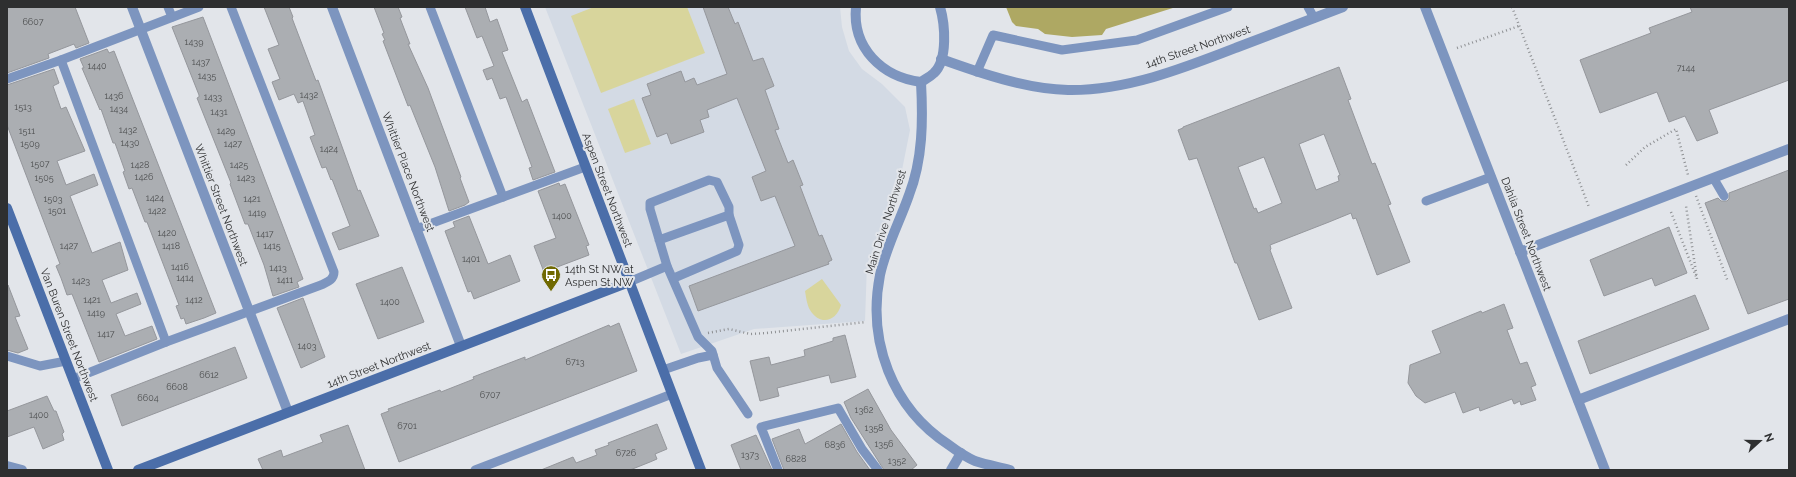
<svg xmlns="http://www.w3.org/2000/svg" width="1796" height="477" font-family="Raleway,sans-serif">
  <rect width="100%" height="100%" fill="#e2e5ea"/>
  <path fill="#d3dae4" d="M545,7H840L842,27L849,51L862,69L882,84L905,107L910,130L897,195L867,264L865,321L754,329L681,354Z"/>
  <g fill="#d8d59c">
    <path d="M594,7H687L705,53L601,93L571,16Z"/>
    <path d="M634,99L651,144L625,153L608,109Z"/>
    <path d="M822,279L841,305C836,322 820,326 810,310C807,305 806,297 805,291Z"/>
  </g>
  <path fill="#aea863" d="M1006,7H1176L1106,29L1102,35L1072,37L1045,34L1038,29L1016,26L1012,22Z"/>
  <g fill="#abaeb2" stroke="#95979c" fill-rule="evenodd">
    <path d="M7,7H75L89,43L76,48L74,44L48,54L49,58L7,73Z"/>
    <path d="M264,7H289L293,17L292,18L316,81L318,80L358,191L360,190L379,236L339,250L332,233L350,226L332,179L331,180L326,167L322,168L310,137L315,135L303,101L298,103L294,94L279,100L272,82L280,79L268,49L279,45Z"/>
    <path d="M374,7H398L402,17L400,18L410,44H408L428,88L461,177L460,178L469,202L465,205L449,211L435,167L410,105L408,106L383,41L385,40L382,34L384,33Z"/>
    <path d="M465,7H485L490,22L497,19L508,50L502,52L522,102L527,99L555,172L533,180L529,168L532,167L506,97L500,99L492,78L487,80L483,70L494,66L482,36L477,38Z"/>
    <path d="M703,7H728L735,24L738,22L753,61L763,58L774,86L765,90L779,129L775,130L788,163L793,160L803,185L800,186L819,236L822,235L832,260L828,262L829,264L698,311L689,286L795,246L775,196L761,201L752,177L766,171L737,98L707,110L709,117L700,120L704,132L671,144L667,133L657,137L642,98L651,95L647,84L681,71L685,82L694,78L697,85L727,74Z"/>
    <path d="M1690,7H1789V80L1709,110L1718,133L1697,141L1685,116L1669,122L1657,92L1600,113L1580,60L1651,33L1649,28L1692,12Z"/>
    <path d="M203,17L303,279L297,282L299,287L273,296L264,265L248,224H245L230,184L231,183L197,98L199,97V95L172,27Z"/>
    <path d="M107,49L109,53L114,51L216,313L204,318L186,324L184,318L181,319L176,306L179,305L147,222H145L132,188L129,189L123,172L125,171L115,143H113L101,109L100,110L82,68H84L80,59Z"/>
    <path d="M1339,67L1351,99L1348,100L1372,164L1375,163L1391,204L1388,205L1410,262L1377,275L1356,218L1353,219L1351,213L1329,222L1270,245L1271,249L1270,250L1292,308L1259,320L1237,263H1235L1197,158L1189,160L1178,130L1183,128V127ZM1324,134L1340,175L1338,176L1339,181L1316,190L1299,144ZM1264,157L1282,203L1258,213L1256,208L1254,209L1238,167Z"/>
    <path d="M54,69L59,83L53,86L61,109L66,107L85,151L57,161L66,185L94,174L98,185L70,196L92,253L120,242L128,270L102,280L111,303L137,293L141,304L116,314L125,336L152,326L157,339L99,362L72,294L67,295L61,278L56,266L60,264L7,125V85Z"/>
    <path d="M1789,170V299L1748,314L1705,203L1718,198L1721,201H1727L1729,199V193Z"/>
    <path d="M559,183L560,186L565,184L589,245L586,246L589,255L544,272L534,246L556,238L538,191Z"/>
    <path d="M469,216L488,264L510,255L520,281L474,299L471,291L468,292L445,231L455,227L453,222Z"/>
    <path d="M1669,227L1687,273L1655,286L1652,278L1604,296L1590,260Z"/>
    <path d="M402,267L424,322L378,339L356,284Z"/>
    <path d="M8,285L20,316L15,317L28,349L18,353L7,350Z"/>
    <path d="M1695,295L1709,329L1590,374L1578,341Z"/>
    <path d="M303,298L325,357L301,368L277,308Z"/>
    <path d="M1504,304L1513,328L1507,330L1520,364L1527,362L1536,385L1531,387L1536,400L1521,405L1520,401L1514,404L1512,399L1480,411L1479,407L1463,413L1455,392L1425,403L1416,396L1408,383L1410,365L1441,353L1432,331L1481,311L1482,313Z"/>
    <path d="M619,323L637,371L399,462L381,414L389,411L388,409L440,390L441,392L474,379L473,377L525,357V360L609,325L610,327Z"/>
    <path d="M845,335L856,377L831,383L829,375L777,388L779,396L760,401L750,361L769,357L771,365L805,356L804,350L833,341V338Z"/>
    <path d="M235,347L247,378L122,426L111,395Z"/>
    <path d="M868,389L891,430L917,465L911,470H884L851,418L844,402Z"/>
    <path d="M47,396L54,411H56L64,432L62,434L64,440L43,449L34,427L7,437V411Z"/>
    <path d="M657,424L667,449L655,454L657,459L650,462L630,470H541L573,457L576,463L597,455L595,450L609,445L608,443Z"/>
    <path d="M841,424L857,452L870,470H784L772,439L799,429L805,444Z"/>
    <path d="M348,425L365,470H263L258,459L281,450L283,457L323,442L320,435Z"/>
    <path d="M756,435L772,470H741L731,445Z"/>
  </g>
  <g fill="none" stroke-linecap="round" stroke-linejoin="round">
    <g stroke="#8e9093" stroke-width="2.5" stroke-dasharray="1 3" stroke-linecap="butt">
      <path d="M1512,7L1589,207"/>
      <path d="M1457,48L1519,26"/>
      <path d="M1626,165L1645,147L1676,129L1688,175"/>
      <path d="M1696,196L1728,282"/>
      <path d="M1671,212L1697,279L1686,206"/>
      <path d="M708,333L729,329L750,334L766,333L866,322"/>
    </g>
    <g stroke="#7d95bf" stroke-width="9">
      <path d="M168,7L172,17"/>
      <path d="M430,7L503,197"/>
      <path d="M1308,7L1314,18"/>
      <path d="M61,60L199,7"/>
      <path d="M977,72L993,35L1062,50L1137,40L1228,7"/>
      <path d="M7,79L61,60L166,342"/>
      <path d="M1714,179L1724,196"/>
      <path d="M1426,201L1491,177"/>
      <path d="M416,229L585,167"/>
      <path d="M659,240L729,215V207L717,182L709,180L650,203V209L667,266L698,337L712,351L717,368L748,414"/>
      <path d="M674,278L737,251L739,245L729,215"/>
      <path d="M629,282L667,266"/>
      <path d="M7,356L40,366L66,361"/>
      <path d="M663,370L698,358L713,355"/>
      <path d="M73,379L166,342L321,285C327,282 334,280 334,272L231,7"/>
      <path d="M475,470L672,394"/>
      <path d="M778,470L761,427L838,408L862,449L878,470"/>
    </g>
    <g stroke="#7d95bf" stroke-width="10">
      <path d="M132,7L288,412"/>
      <path d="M332,7L461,346"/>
      <path d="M856,7C852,48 882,77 921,82C925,79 930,77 934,73C948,60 945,24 940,7"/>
      <path d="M1425,7L1605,470"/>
      <path d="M941,59C980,73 1026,89 1068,90C1126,91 1184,68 1238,47C1273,34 1308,20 1343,7"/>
      <path d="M921,82C923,120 923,159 909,195C900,221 886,247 880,275C867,341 892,408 949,445C957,451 966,457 975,461C987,465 999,467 1010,470"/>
      <path d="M1520,252L1789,149"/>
      <path d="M1578,400L1789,319"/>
      <path d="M7,466L22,470"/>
      <path d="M951,470L961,453"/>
    </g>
    <g stroke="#4b6ea9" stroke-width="10">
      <path d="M525,7L701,470"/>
      <path d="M7,208L108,470"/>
      <path d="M138,470L629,282"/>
    </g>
  </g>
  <defs>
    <symbol id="bus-pin" viewBox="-11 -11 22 30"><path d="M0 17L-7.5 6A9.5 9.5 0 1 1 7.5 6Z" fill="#706901" stroke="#e2e5ea"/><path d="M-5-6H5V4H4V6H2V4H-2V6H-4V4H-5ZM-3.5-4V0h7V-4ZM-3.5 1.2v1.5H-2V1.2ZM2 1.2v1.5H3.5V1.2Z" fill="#fff"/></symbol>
  </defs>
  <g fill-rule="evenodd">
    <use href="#bus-pin" x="540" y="264" width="22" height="30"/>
  </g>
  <g text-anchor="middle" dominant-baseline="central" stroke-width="4" stroke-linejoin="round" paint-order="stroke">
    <g font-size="9" fill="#4d4f50">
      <text x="33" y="22">6607</text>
      <text x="194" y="42">1439</text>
      <text x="201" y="62">1437</text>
      <text x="97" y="66">1440</text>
      <text x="1686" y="68">7144</text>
      <text x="207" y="76">1435</text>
      <text x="309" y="95">1432</text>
      <text x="114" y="96">1436</text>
      <text x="213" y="97">1433</text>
      <text x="23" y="107">1513</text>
      <text x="119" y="109">1434</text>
      <text x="219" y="112">1431</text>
      <text x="128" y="130">1432</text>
      <text x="27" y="131">1511</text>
      <text x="226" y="131">1429</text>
      <text x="130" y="143">1430</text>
      <text x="30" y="144">1509</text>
      <text x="233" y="144">1427</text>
      <text x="329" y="149">1424</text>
      <text x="40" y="164">1507</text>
      <text x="140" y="165">1428</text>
      <text x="239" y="165">1425</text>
      <text x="144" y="177">1426</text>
      <text x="44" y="178">1505</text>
      <text x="246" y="178">1423</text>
      <text x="155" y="198">1424</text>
      <text x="53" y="199">1503</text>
      <text x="252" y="199">1421</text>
      <text x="57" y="211">1501</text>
      <text x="157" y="211">1422</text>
      <text x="257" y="213">1419</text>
      <text x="562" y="216">1400</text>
      <text x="167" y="233">1420</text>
      <text x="265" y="234">1417</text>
      <text x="69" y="246">1427</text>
      <text x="171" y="246">1418</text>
      <text x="272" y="246">1415</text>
      <text x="471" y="259">1401</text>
      <text x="180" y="267">1416</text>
      <text x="278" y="268">1413</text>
      <text x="185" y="278">1414</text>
      <text x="285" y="280">1411</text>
      <text x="81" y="281">1423</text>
      <text x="92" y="300">1421</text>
      <text x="194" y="300">1412</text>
      <text x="390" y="302">1400</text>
      <text x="96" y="313">1419</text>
      <text x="106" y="334">1417</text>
      <text x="307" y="346">1403</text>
      <text x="575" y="362">6713</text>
      <text x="209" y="375">6612</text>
      <text x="177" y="387">6608</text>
      <text x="490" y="395">6707</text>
      <text x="148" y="398">6604</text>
      <text x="864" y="410">1362</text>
      <text x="39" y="415">1400</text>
      <text x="407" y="426">6701</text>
      <text x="874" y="428">1358</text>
      <text x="884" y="444">1356</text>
      <text x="835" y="445">6836</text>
      <text x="626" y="453">6726</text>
      <text x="750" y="455">1373</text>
      <text x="796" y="459">6828</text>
      <text x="897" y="461">1352</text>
    </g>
    <g font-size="11" fill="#2e2f30" stroke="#e2e5ea">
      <text transform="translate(1198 47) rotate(-19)">14th Street Northwest</text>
      <text transform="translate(408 172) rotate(69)">Whittier Place Northwest</text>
      <text transform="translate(607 190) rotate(69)">Aspen Street Northwest</text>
      <text transform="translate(221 205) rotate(69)">Whittier Street Northwest</text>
      <text transform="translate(886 222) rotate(-72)">Main Drive Northwest</text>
      <text transform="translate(1526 234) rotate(69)">Dahlia Street Northwest</text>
      <text transform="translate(69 335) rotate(69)">Van Buren Street Northwest</text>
      <text transform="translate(379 365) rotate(-21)">14th Street Northwest</text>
    </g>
    <g font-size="11" fill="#2e2f30" stroke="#e2e5ea" text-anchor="start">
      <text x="565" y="269">14th St NW at<tspan x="565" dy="13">Aspen St NW</tspan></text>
    </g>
  </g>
  <rect width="1796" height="477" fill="none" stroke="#2e2f30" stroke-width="16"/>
  <g transform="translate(1760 441) rotate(69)" stroke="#e2e5ea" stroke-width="3" paint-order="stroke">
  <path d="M0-3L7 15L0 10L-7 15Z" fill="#2e2f30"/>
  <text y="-6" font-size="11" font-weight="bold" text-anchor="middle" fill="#2e2f30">N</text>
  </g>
</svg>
